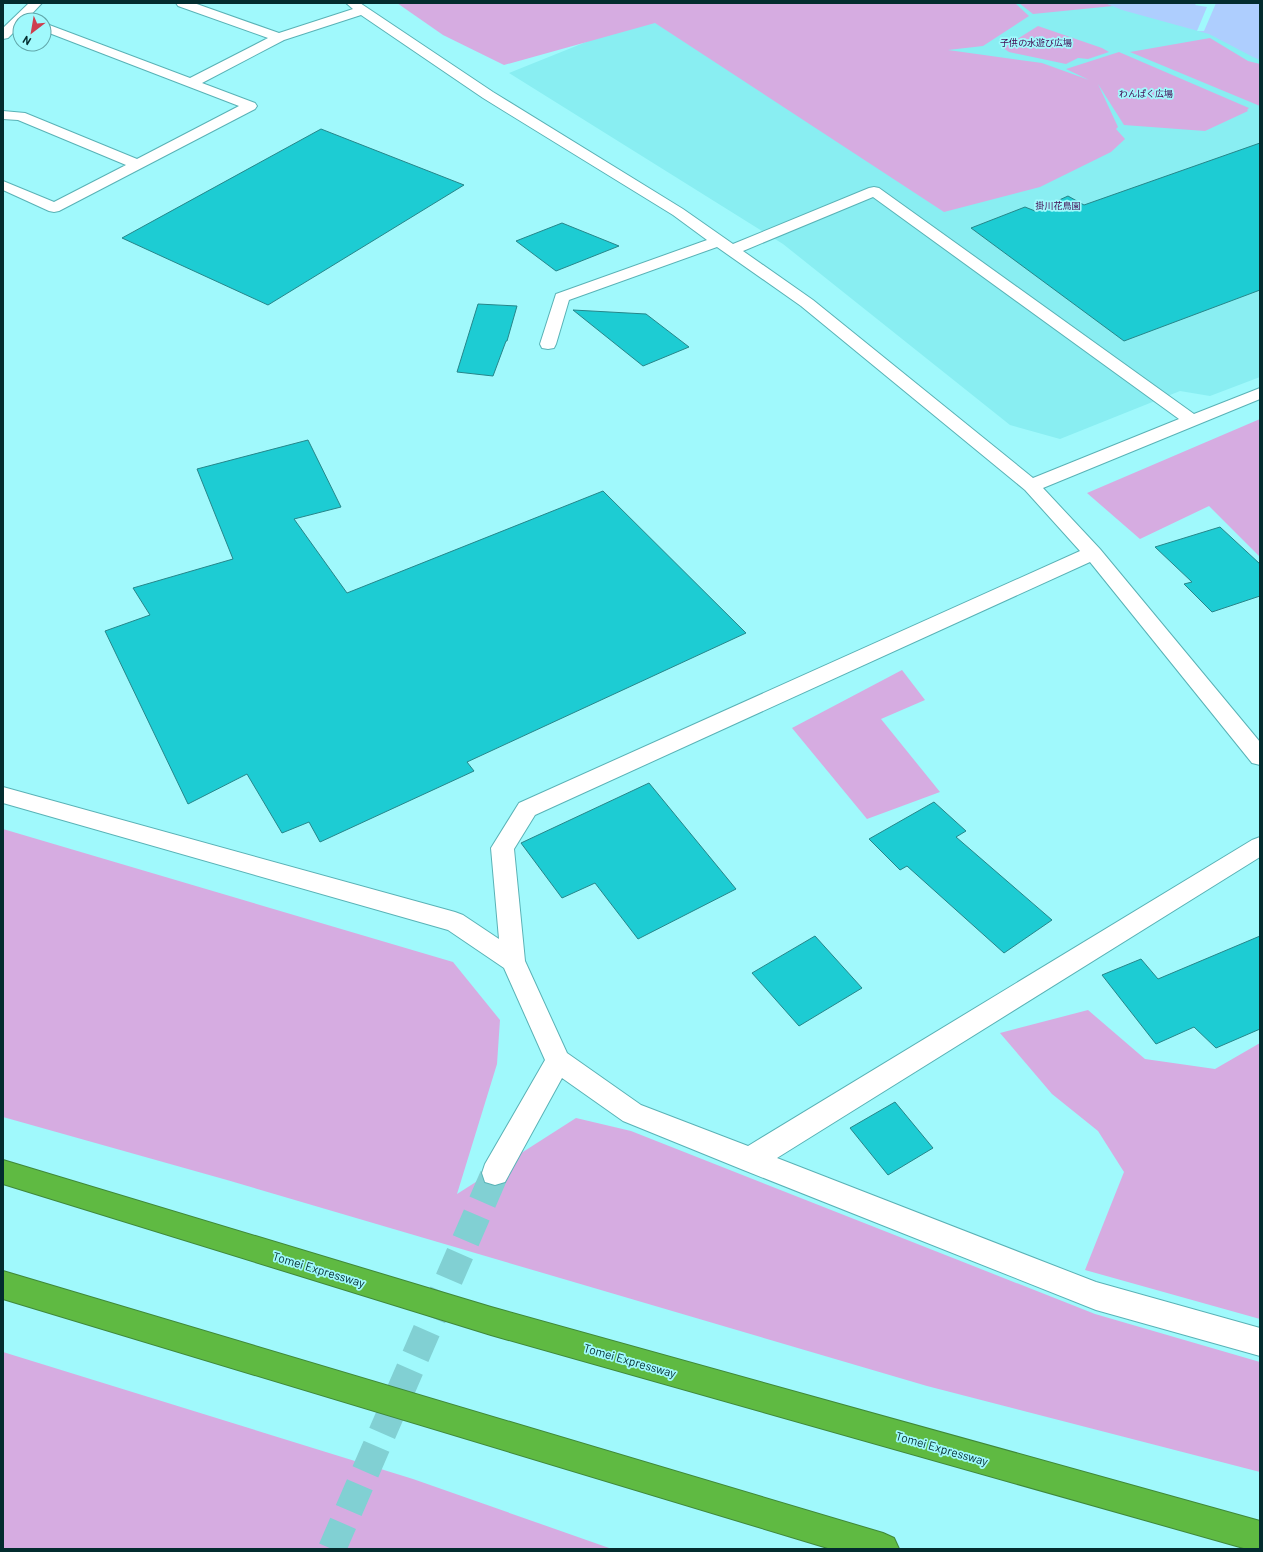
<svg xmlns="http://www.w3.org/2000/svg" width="1263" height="1552" font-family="Barlow,'Noto Sans JP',sans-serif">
  <rect width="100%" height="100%" fill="#a0f9fc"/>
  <path fill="#89eef2" d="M683,3H1260V377L1210,396L1180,391L1060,439L1010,425L783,244L509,73Z"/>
  <g fill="#d6ace1">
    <path d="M397,3H1015L1029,16L983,46L948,50L1042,63L1089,80L1066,69L1119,52L1249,108L1247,110L1248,111L1205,131L1124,125L1098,84L1118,127L1116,129L1125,139L1111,152L1040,187L944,212L655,23L504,65L443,35Z"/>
    <path d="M1019,3H1105L1113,6L1033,14Z"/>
    <path d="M1038,26L1102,48L1109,52L1088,59L1078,58L1066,64L1009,52L1003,48Z"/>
    <path d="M1210,38L1248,61L1260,64V106L1130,52Z"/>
    <path d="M1260,419V557L1209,506L1140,539L1087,493Z"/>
    <path d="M902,670L925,700L881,719L940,792L867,819L792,728Z"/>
    <path d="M3,829L453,962L500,1020L497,1064L457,1194L576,1118L631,1131L1095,1314L1260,1362V1472L927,1386L227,1180L3,1117Z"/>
    <path d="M1088,1010L1145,1059L1215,1069L1260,1043V1319L1085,1270L1124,1172L1098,1131L1052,1094L1000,1033Z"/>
    <path d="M3,1352L413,1479L612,1549H301L296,1548L295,1549H3Z"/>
  </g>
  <path fill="#aecefe" d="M1105,3H1260V60L1253,57L1209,34L1122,10Z"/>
  <path fill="#a0f9fc" d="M1197,3H1216L1204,31H1197L1207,7L1195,5Z"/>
  <g fill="#1dccd3" stroke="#26868a">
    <path d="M321,129L464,185L268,305L122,238Z"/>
    <path d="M1260,143V290L1124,341L971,228L1025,207L1035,211L1068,196L1084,205Z"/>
    <path d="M562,223L619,246L556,271L516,241Z"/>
    <path d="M478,304L517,306L507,341H506L493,376L457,372Z"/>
    <path d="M573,310L646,314L689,347L643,366Z"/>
    <path d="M308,440L341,507L294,519L347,593L603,491L746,633L467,762L474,771L320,842L309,822L282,833L247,774L188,804L105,631L150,615L133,588L233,559L197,469Z"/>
    <path d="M1220,527L1260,564V596L1212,612L1184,584L1192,582L1155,547Z"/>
    <path d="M649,783L736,889L638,939L595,883L562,898L521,843Z"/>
    <path d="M934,802L966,831L956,837L1052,920L1004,953L907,866L900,870L869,839Z"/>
    <path d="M815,936L862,988L799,1026L752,973Z"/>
    <path d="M1260,936V1029L1216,1048L1194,1027L1156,1044L1102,975L1141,959L1158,979Z"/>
    <path d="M895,1102L933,1148L888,1175L850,1128Z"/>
  </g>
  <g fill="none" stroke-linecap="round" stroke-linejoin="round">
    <path stroke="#81d0d3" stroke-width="28" stroke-dasharray="28 14" stroke-linecap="butt" d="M332,1549L495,1173"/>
    <defs>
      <g id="minor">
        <path d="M29,3H42L26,20H20V26L8,38L3,39V28Z"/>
        <path d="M176,3H194L279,33L353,9L346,3H360L493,92L683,209L733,244L869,188L874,187L879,188L1194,414L1260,388V399L1043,488L1100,549L1260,742V765L1252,763L1090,562L535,815L514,849L525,961L567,1053L641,1105L748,1146L1252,840L1260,837V857L777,1158L1096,1282L1260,1328V1356L1096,1310L741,1169L623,1121L562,1078L505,1182L495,1185L485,1182L482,1173L485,1164L545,1060L504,968L448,930L3,803V787L455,912L463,915L499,939L491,848L519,803L1080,551L1025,490L801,306L717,247L569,300L556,344L554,348L548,349L542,348L540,344L556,294L707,240L673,215L483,98L361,15L284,40L202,83L255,103L257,106L255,109L59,211L54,212L49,211L3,190V181L54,202L126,165L18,120L3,119V111L25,113L137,159L239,106L44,31V23L190,78L268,38L178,6ZM873,197L1179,419L1033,478L813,300L743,251Z"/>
      </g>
      <g id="highway">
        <path d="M3,1160L491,1307L1260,1521V1549H1247L491,1335L3,1184Z"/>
        <path d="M3,1271L883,1533L894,1538L899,1549H831L3,1299Z"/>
      </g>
    </defs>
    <use href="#minor" stroke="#59b2b6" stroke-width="2"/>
    <use href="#highway" stroke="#3f883b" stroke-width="2"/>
    <use href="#minor" fill="#fff" fill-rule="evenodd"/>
    <use href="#highway" fill="#5fba42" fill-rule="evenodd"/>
  </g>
  <g text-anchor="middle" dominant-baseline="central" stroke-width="3.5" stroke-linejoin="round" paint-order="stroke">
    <g font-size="9" fill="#430951" stroke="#a0f9fc">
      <text x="1036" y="42">子供の水遊び広場</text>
      <text x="1146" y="93">わんぱく広場</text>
      <text x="1058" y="205">掛川花鳥園</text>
    </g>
    <g font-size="12" fill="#032c2e" stroke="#a0f9fc">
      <text transform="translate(319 1269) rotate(17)">Tomei Expressway</text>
      <text transform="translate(630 1360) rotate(16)">Tomei Expressway</text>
      <text transform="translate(942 1448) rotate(16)">Tomei Expressway</text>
    </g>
  </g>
  <rect width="1263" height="1552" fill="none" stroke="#032c2e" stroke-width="8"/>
  <g transform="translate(32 32) rotate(211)"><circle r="19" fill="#a0f9fc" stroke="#61a7aa"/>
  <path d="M0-3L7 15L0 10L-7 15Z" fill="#ce3e4e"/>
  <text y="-6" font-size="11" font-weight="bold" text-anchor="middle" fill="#032c2e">N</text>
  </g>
</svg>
